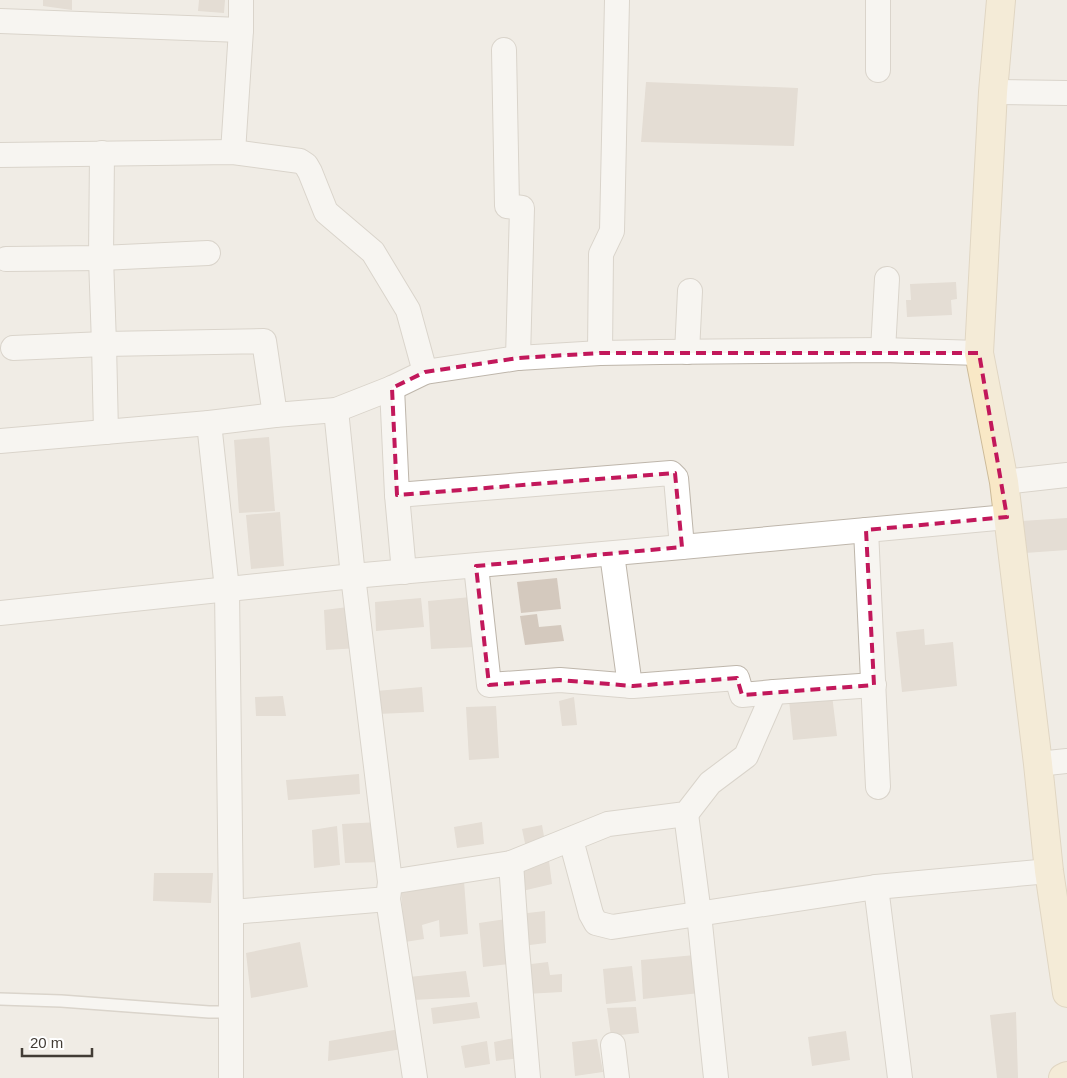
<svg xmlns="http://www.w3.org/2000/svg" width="1067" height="1078" font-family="Helvetica,sans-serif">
  <rect width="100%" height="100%" fill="#f0ece5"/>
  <g fill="#d4c9be">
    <path d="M43,0H72V10L43,6Z"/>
    <path d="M199,0H225L224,13L198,11Z"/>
    <path d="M646,82L798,88L794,146L641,142Z"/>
    <path d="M956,282L957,299L951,300L952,315L907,317L906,300H911L910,284Z"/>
    <path d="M269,437L275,511L239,513L234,440Z"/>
    <path d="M280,512L284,566L251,569L246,515Z"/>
    <path d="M1067,518V550L1025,553L1022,521Z"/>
    <path d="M557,578L561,609L521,613L517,582Z"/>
    <path d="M471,597L475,647L431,649L428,601Z"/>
    <path d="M421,598L424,627L376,631L375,602Z"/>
    <path d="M356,606L359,648L326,650L324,610Z"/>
    <path d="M537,614L539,627L561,625L564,641L525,645L520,616Z"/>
    <path d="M924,629L925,645L953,642L957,686L902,692L896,632Z"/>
    <path d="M422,687L424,712L377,714L376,691Z"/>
    <path d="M832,695L837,736L793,740L789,700Z"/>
    <path d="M283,696L286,716H256L255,697Z"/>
    <path d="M574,697L577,725L562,726L559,701Z"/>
    <path d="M496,706L499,758L469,760L466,707Z"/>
    <path d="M359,774L360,794L288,800L286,780Z"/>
    <path d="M379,822L383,862L345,863L342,824Z"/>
    <path d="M482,822L484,844L457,848L454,827Z"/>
    <path d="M542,825L545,842L526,848L522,829Z"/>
    <path d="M337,826L340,865L314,868L312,830Z"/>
    <path d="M549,861L552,884L518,892L515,867Z"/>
    <path d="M154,873H213L211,903L153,901Z"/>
    <path d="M464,881L468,934L440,937L439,920L422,925L424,939L405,942L401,891Z"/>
    <path d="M545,911L546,943L522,946L519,914Z"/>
    <path d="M506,919L509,964L483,967L479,923Z"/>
    <path d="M300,942L308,987L251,998L246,953Z"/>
    <path d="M695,955L700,993L643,999L641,960Z"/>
    <path d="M548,962L550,975L562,974V992L526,994L523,965Z"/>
    <path d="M632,966L636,1001L606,1004L603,969Z"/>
    <path d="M466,971L470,997L413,1000L409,977Z"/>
    <path d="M477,1002L480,1018L433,1024L431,1008Z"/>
    <path d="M636,1007L639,1033L611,1036L607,1008Z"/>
    <path d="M1016,1012L1018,1078H997L990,1015Z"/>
    <path d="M400,1029L402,1049L328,1061L329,1041Z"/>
    <path d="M846,1031L850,1060L812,1066L808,1037Z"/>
    <path d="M519,1037L521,1058L496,1061L494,1042Z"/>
    <path d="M597,1039L603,1072L575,1076L572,1042Z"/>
    <path d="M487,1041L490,1064L465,1068L461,1046Z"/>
  </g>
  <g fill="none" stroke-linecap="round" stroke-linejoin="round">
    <defs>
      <path id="service" d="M0,999L61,1001L209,1012H231"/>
      <g id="minor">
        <path d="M878,0V70"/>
        <path d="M0,21L241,30"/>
        <path d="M504,50L507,206L522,208L518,358"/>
        <path d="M993,92L1067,93"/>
        <path d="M233,152L241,30V0"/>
        <path d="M102,153L101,258L104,344L106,432"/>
        <path d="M0,155L233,152L300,161L306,165L310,172L326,212L373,252L408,310L425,372"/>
        <path d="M6,259L101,258L208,253"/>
        <path d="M13,348L104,344L264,341L275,415"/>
        <path d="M883,350L887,279"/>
        <path d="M687,352L690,291"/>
        <path d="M600,353L601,254L612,231L617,0"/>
        <path d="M392,388L397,495L404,572"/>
        <path d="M336,410L353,576L390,882L388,899L415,1078"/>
        <path d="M209,423L227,589L231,912V1078"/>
        <path d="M0,441L209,423L275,415L336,410L392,388L425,372L518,358L600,353L660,352L883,350L979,353"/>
        <path d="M1004,482L1067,475"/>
        <path d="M397,495L671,473L676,478L682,547"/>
        <path d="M866,530L878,787"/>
        <path d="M612,554L630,686"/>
        <path d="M476,566L489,685L560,680L633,686L737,678L742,695L774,692"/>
        <path d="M0,613L353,576L682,547L1007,517"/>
        <path d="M1038,764L1067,761"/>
        <path d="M686,814L699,914L716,1078"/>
        <path d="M571,840L591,914L596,923L612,927L876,887L1049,871"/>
        <path d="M511,863L517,948L528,1078"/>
        <path d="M390,882L511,863L608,824L686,814L710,783L746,756L774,692L874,685"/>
        <path d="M876,887L900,1078"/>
        <path d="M231,912L388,899"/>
        <path d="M613,1045L617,1078"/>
      </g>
      <g id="secondary">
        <path d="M1001,0L993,92L979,353L1004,482L1038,764L1049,871L1067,993"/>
        <path d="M1063,1078L1067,1076"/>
      </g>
    </defs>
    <use href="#service" stroke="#beb6ab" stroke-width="14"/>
    <use href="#minor" stroke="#beb6ab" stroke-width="26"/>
    <use href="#secondary" stroke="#ccba98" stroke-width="30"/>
    <use href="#service" stroke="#fff" stroke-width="11"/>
    <use href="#minor" stroke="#fff" stroke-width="24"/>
    <use href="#secondary" stroke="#f9e8c6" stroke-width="28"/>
  </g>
  <path d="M0 0H1067V1078H0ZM600,353H979L1007,517L866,530L874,685L742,695L737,678L633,686L560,680L489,685L476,566L682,547L675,473L397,495L392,388L425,372L518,358Z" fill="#f0ece5" fill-opacity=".55" fill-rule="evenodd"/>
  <path fill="none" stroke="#c2185b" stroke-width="4" stroke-dasharray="10 6" stroke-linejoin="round" d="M600,353H979L1007,517L866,530L874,685L742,695L737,678L633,686L560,680L489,685L476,566L682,547L675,473L397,495L392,388L425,372L518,358Z"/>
  <path d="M22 1048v8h70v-8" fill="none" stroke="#423c35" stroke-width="2.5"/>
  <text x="30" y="1048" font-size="15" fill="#423c35" stroke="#ffffff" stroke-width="4" paint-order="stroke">20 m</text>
</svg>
